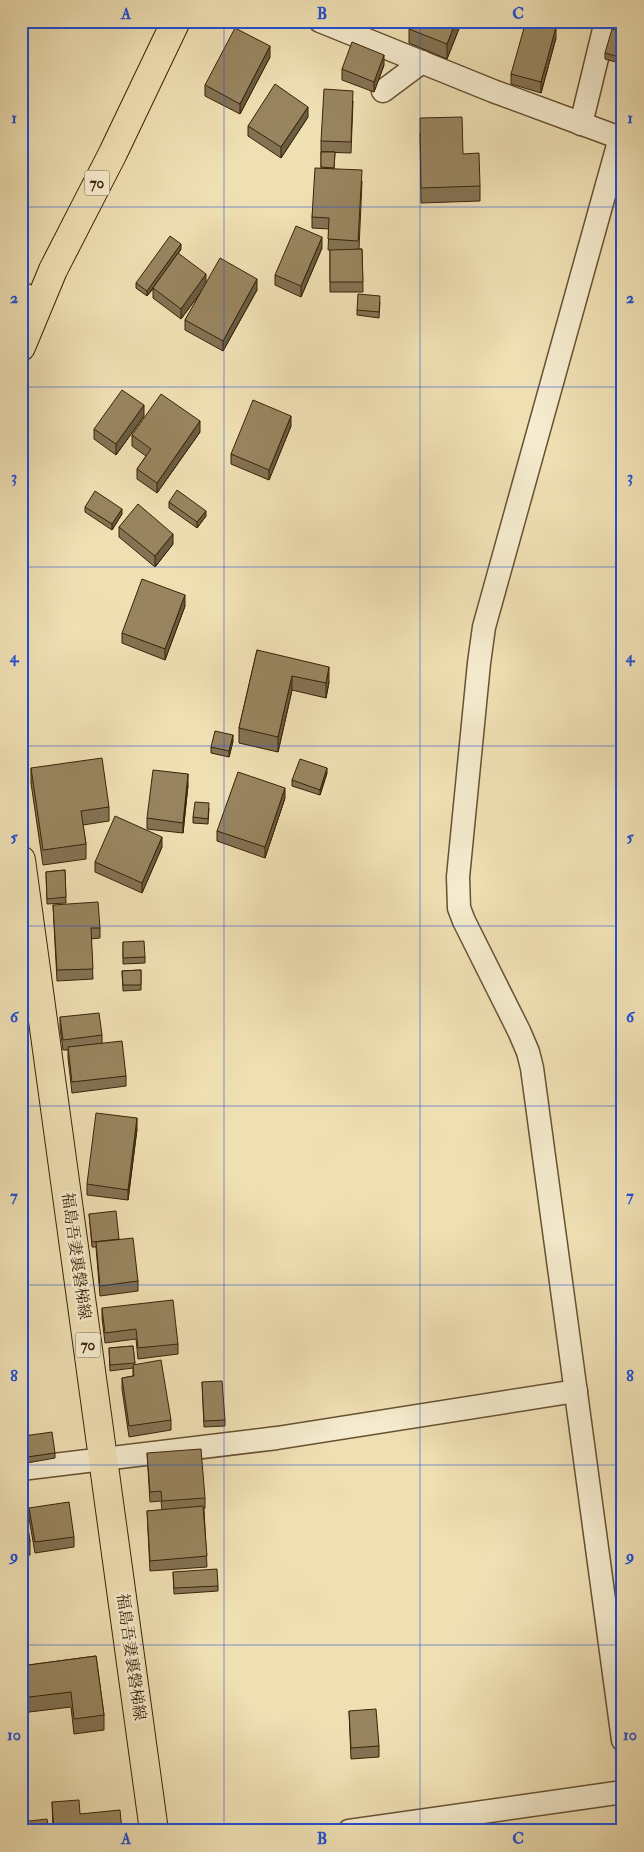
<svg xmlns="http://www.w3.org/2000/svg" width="644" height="1852" font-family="'IM FELL Double Pica','Noto Serif JP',serif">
  <rect width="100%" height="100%" fill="#efe0b4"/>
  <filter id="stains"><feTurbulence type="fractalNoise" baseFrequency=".004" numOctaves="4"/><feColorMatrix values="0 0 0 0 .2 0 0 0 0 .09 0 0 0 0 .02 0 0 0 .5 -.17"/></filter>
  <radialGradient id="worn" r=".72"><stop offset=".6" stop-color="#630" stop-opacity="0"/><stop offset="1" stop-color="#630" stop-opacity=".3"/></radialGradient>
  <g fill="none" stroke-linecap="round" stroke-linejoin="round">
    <defs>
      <g id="street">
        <path d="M320,21L493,91L623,139"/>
        <path d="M383,91L422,62"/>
        <path d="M581,124L606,21"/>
        <path d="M620,138L484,627L479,663L458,877L459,908L464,921L519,1031L528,1052L532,1068L623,1740"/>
        <path d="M21,293L40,302"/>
        <path d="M21,1469L277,1438L576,1391"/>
        <path d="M349,1831L623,1792"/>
      </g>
      <g id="primary">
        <path d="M21,347L53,270L113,153L176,21"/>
        <path d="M21,860L154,1831"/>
      </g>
    </defs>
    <use href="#street" stroke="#665231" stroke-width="25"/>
    <use href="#primary" stroke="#392205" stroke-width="30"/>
    <use href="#street" stroke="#f5ebce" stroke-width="22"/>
    <use href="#primary" stroke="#efe0b4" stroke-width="28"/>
  </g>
  <g fill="#837253" stroke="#392205">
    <path d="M353,21H373L370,28Z"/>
    <path d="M412,21H462L447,59L409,43V29Z"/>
    <path d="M623,32L619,63L605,59V53Z"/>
    <path d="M556,38L541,93L511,84V74Z"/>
    <path d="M270,57L240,114L205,96V85Z"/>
    <path d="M384,65L374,92L342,80V69Z"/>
    <path d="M353,101L351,153L321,152V141Z"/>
    <path d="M308,117L281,158L248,136V126Z"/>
    <path d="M420,133L463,154L480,186V201L421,203Z"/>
    <path d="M321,152H335L334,169L362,181L359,249H362L363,292H330V250H328L329,229L312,228V217L321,168Z"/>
    <path d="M322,248L301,297L275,285V275Z"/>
    <path d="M181,249L178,254L206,283L257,290L223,351L185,330V320L202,291L181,319L153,298V289L147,296L136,288V283Z"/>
    <path d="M380,302L379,318L357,315V310Z"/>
    <path d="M144,416L116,455L94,439V429Z"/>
    <path d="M291,426L269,480L231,464V454Z"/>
    <path d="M200,432L157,493L137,479V469L146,456L132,446V435Z"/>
    <path d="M169,502L206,516L197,528L169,508Z"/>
    <path d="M85,507L122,514L112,530L85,512Z"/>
    <path d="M119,527L173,544L155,567L119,537Z"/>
    <path d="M185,606L165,660L122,643V633Z"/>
    <path d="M257,650L329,682L326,698L292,690L278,752L239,743V728Z"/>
    <path d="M233,741L229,757L211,753V747Z"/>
    <path d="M31,768L109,807V821L83,825L86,844V859L43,865L31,783Z"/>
    <path d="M327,773L320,795L292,786V780Z"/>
    <path d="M188,785L183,833L147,829V818Z"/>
    <path d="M285,798L265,858L217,841V831Z"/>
    <path d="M209,808L208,824L193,823V817Z"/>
    <path d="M162,847L142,893L95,872V862Z"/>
    <path d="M65,870L66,903L47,904L46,872Z"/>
    <path d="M53,905L100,928V938L91,939L93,979L57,981Z"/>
    <path d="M123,942L145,957V963L123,964Z"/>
    <path d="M141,970V990L123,991L122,971Z"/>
    <path d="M60,1017L102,1035V1043L126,1076V1086L72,1093L68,1058V1050H63L60,1028Z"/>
    <path d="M137,1129L128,1200L87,1195V1184Z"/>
    <path d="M89,1214L119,1239L138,1281V1291L100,1296L96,1247H92Z"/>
    <path d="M102,1308L178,1344V1354L138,1359L136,1339L105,1343L102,1318Z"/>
    <path d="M133,1346L135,1365L171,1420V1430L129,1437L122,1389V1378L133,1376V1368L110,1371L109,1348Z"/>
    <path d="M202,1382L225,1420V1426L204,1427Z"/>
    <path d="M24,1436L55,1453V1458L27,1463L24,1442Z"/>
    <path d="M147,1453L205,1498V1508L204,1509L207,1567L150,1571L147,1511L162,1510L161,1501L150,1502Z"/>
    <path d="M21,1500L30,1541V1555L21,1557Z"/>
    <path d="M29,1508L74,1537V1547L35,1553L29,1518Z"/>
    <path d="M173,1572L218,1586V1591L174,1594Z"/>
    <path d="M96,1656L104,1715V1730L74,1734L71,1707L21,1713V1666Z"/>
    <path d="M349,1711L379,1746V1757L351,1759Z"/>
    <path d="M52,1802L80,1814L122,1831H53Z"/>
  </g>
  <g fill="#6a5d43" stroke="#392205">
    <path d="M370,21H373L370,28Z"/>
    <path d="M456,21H462L447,59V44Z"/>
    <path d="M556,27V38L541,93V82Z"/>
    <path d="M623,44V49L619,63V57Z"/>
    <path d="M270,46V57L240,114V104Z"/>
    <path d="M384,55V65L374,92V82Z"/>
    <path d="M308,107V117L281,158V147Z"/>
    <path d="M322,237V248L301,297V286Z"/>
    <path d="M181,244V249L147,296V291Z"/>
    <path d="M206,274V285L181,319V309Z"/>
    <path d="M257,279V290L223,351V341Z"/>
    <path d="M144,405V416L116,455V444Z"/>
    <path d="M291,416V426L269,480V470Z"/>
    <path d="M200,421V432L157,493V483Z"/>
    <path d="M122,509V514L112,530V524Z"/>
    <path d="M206,511V516L197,528V522Z"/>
    <path d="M173,534V544L155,567V556Z"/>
    <path d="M185,595V606L165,660V649Z"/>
    <path d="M329,667V682L326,698V683Z"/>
    <path d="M292,676V690L278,752V737Z"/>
    <path d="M233,735V741L229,757V751Z"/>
    <path d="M327,768V773L320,795V790Z"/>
    <path d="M188,774V785L183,833V823Z"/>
    <path d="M285,788V798L265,858V847Z"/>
    <path d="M162,837V847L142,893V883Z"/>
    <path d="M137,1118V1129L128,1200V1190Z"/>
  </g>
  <g fill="#988560" stroke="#392205">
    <path d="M412,21H456L447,44L409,29Z"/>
    <path d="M526,21H535L556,27L541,82L511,74Z"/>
    <path d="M235,28L270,46L240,104L205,85Z"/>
    <path d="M612,29L623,32V44L619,57L605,53Z"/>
    <path d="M352,42L384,55L374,82L342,69Z"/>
    <path d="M275,84L308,107L281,147L248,126Z"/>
    <path d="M324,89L353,91L351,142L321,141Z"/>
    <path d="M462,117L463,154L479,153L480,186L421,188L420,118Z"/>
    <path d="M321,152H335L334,168L321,167Z"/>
    <path d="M315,168L362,170L358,241L328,239L329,218L312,217Z"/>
    <path d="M296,226L322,237L301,286L275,275Z"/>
    <path d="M170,236L181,244L147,291L136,283Z"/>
    <path d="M362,249L363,282H330V250Z"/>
    <path d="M178,253L206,274L181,309L153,288Z"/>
    <path d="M220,258L257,279L223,341L185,320Z"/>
    <path d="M358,294L380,296L379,312L357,310Z"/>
    <path d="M122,390L144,405L116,444L94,429Z"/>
    <path d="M161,394L200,421L157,483L137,469L151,449L132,435Z"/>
    <path d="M253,400L291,416L269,470L231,454Z"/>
    <path d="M177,490L206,511L197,522L169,502Z"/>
    <path d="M95,491L122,509L112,524L85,507Z"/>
    <path d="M138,504L173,534L155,556L119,527Z"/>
    <path d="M142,579L185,595L165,649L122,633Z"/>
    <path d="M257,650L329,667L326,683L292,676L278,737L239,728Z"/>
    <path d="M215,731L233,735L229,751L211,747Z"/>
    <path d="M102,758L109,807L81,811L86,844L43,850L31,768Z"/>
    <path d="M300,759L327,768L320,790L292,780Z"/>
    <path d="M153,770L188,774L183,823L147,818Z"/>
    <path d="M238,772L285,788L265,847L217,831Z"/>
    <path d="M195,802L209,803L208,819L193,817Z"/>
    <path d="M115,816L162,837L142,883L95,862Z"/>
    <path d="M65,870L66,897L47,899L46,872Z"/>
    <path d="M98,902L100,928H91L93,969L57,970L53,905Z"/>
    <path d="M144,941L145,957L123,958V942Z"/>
    <path d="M141,970V985H123L122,971Z"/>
    <path d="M99,1013L102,1035L63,1040L60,1017Z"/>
    <path d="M122,1041L126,1076L72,1082L68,1047Z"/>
    <path d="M96,1113L137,1118L128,1190L87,1184Z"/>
    <path d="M116,1211L119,1239L92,1242L89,1214Z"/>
    <path d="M133,1238L138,1281L100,1286L96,1242Z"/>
    <path d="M173,1300L178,1344L138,1348L136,1329L105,1333L102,1308Z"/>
    <path d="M133,1346L135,1363L110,1365L109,1348Z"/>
    <path d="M161,1360L171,1420L129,1426L122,1378L134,1376L133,1365Z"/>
    <path d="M222,1381L225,1420L204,1421L202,1382Z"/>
    <path d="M52,1432L55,1453L27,1457L24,1436Z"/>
    <path d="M201,1449L205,1498L162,1501L161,1491L150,1492L147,1453Z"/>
    <path d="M21,1500H24L30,1541L21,1542Z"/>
    <path d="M69,1502L74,1537L35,1542L29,1508Z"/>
    <path d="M203,1506L207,1556L150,1561L147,1511Z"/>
    <path d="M217,1569L218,1586L174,1588L173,1572Z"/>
    <path d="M96,1656L104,1715L74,1719L71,1692L21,1698V1666Z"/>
    <path d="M376,1709L379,1746L351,1748L349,1711Z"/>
    <path d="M79,1800L80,1814L120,1810L122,1831H54L52,1802Z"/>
    <path d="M47,1819L49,1831H21V1822Z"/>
  </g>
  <path fill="none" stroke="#1d4ed8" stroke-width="1" stroke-opacity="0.55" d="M224,21V1831M420,21V1831M21,207H623M21,387H623M21,567H623M21,746H623M21,926H623M21,1106H623M21,1285H623M21,1465H623M21,1645H623"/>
  <g text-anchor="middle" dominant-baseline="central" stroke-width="4.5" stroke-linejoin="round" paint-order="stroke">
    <g fill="#f5ebce" stroke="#715e41" stroke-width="1">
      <rect x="84.5" y="170.5" width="25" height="25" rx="4"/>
      <rect x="75.5" y="1332.5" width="25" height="25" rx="4"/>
    </g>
    <g font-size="15" font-weight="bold" fill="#392205">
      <text x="97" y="183">70</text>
      <text x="88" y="1345">70</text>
    </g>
    <g font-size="16" fill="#392205" stroke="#f5ebce">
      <text transform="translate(76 1256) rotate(82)">福島吾妻裏磐梯線</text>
      <text transform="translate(131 1657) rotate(82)">福島吾妻裏磐梯線</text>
    </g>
  </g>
  <rect width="644" height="1852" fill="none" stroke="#efe0b4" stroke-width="55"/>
  <rect x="28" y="28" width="588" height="1796" fill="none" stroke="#1d4ed8" stroke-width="2"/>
  <g font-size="16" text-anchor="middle" font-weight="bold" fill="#1d4ed8">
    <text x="126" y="19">A</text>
    <text x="322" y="19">B</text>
    <text x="518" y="19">C</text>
    <text x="14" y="123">1</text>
    <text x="630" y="123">1</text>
    <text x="14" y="303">2</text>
    <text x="630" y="303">2</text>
    <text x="14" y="482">3</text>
    <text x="630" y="482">3</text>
    <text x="14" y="662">4</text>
    <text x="630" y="662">4</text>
    <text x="14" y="842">5</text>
    <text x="630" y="842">5</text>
    <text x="14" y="1022">6</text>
    <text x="630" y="1022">6</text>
    <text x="14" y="1201">7</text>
    <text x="630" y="1201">7</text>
    <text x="14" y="1381">8</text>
    <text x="630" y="1381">8</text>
    <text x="14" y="1561">9</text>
    <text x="630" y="1561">9</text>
    <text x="14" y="1740">10</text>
    <text x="630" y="1740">10</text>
    <text x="126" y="1844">A</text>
    <text x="322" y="1844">B</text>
    <text x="518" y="1844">C</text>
  </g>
  <rect width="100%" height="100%" filter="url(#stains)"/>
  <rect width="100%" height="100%" fill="url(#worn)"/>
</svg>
